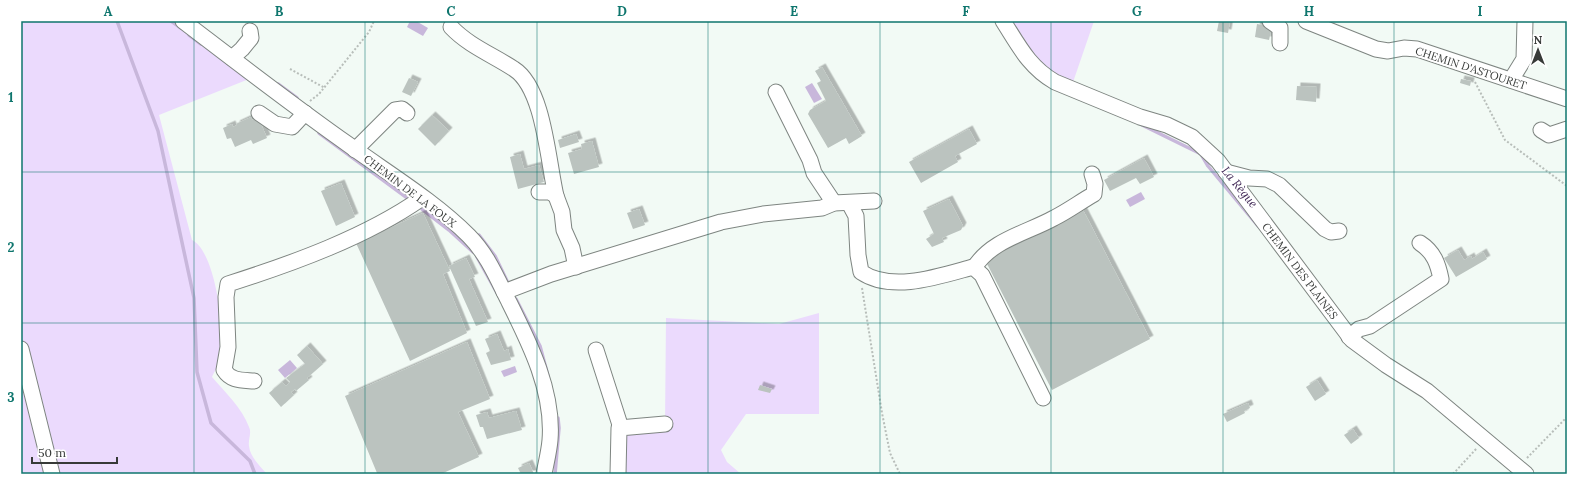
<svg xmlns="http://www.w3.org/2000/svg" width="1588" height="495" font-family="Lora,serif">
  <defs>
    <filter id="shadow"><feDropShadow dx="3.5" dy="-3.5" stdDeviation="0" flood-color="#0004"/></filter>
  </defs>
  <rect width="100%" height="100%" fill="#f2faf5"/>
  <g fill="#ebdafd">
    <path d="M21,21H172L249,79L159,115L192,240C216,251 226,336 220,360C218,366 214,372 212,377C225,392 242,408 249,427C252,433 248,439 249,446C250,457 260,466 267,474H21Z"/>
    <path d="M1009,21H1094L1072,85L1044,69Z"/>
    <path d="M819,313V414H746L721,450L727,462L741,474H618L619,428L665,424L666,318L779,324Z"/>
  </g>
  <g fill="#c8b7db">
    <path d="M410,21H416L428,28L423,36L407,27Z"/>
    <path d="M812,83L822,99L814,103L805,87Z"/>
    <path d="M1141,192L1145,199L1130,207L1126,200Z"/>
    <path d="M290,360L297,368L285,378L278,370Z"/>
    <path d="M515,366L517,372L504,377L501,371Z"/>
  </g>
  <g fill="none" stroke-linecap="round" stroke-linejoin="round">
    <g stroke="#c8b7db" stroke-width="3.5">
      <path d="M117,21L158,131L194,298L197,372L211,423L250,461L255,474"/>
      <path d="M171,21L181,28"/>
      <path d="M189,35L201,44"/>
      <path d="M278,84L297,98"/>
      <path d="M1142,125L1201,154L1208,166L1258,226"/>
      <path d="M319,133L410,200"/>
      <path d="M422,209L449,230L473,252"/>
      <path d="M479,235L495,256L508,283"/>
      <path d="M477,257L497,293"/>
      <path d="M516,299L540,346L548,376"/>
      <path d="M555,474L559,428L558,418"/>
    </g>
  </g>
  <g fill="#bbc3bf" filter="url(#shadow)">
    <path d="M1219,21H1230L1228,33L1217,31Z"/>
    <path d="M1257,24L1272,27L1269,40L1255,37Z"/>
    <path d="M822,67L862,136L849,144L846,138L828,148L808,114L810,110L826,101L817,83L821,81L815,71Z"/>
    <path d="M409,78L418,82L411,96L402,92Z"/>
    <path d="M1461,79L1471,81L1470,86L1460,83Z"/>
    <path d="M1297,86L1317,87L1316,102L1296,100Z"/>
    <path d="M432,115L449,131L435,146L418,129Z"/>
    <path d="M251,117L252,120L258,117L267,138L253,144L251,140L235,147L231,138L227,139L223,128L232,124L233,127L237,125L236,124Z"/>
    <path d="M969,129L977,144L955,156L958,162L921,183L909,162Z"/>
    <path d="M576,134L579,142L560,148L558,140Z"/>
    <path d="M592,141L599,167L574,174L568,153L582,149L581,144Z"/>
    <path d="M520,154L524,169L539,165L544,182L518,189L510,157Z"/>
    <path d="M1144,158L1154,177L1140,184L1136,178L1110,191L1104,180Z"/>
    <path d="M341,183L355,217L336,226L321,191Z"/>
    <path d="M949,199L963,226L961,230L942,238L944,242L932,247L926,239L934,234L923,211Z"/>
    <path d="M639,209L645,225L633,229L627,213Z"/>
    <path d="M1083,210L1150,339L1052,390L985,260Z"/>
    <path d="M423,213L450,271L443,274L467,333L410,361L356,243Z"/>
    <path d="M1458,250L1464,260L1471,256L1472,259L1483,252L1487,259L1456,277L1444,258Z"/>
    <path d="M466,258L475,277L469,279L488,322L476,326L449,266Z"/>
    <path d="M497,334L504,351L508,349L511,360L491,365L486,353L490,351L485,339Z"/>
    <path d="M467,342L490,399L458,412L479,457L441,474H374L377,473L345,396Z"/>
    <path d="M307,346L323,364L307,378L309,380L296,391L295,389L291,392L294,395L281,407L269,393L282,382L286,386L290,382L286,378L305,364L297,355Z"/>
    <path d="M1317,380L1326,394L1315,401L1306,387Z"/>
    <path d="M760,385L772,389L770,393L758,390Z"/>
    <path d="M1248,403L1250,408L1244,411L1245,413L1227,422L1223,414Z"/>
    <path d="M516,411L522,430L487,439L483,427H480L476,415L487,412L489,418Z"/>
    <path d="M1353,429L1359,438L1351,444L1344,435Z"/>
    <path d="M529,463L534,474H521L518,468Z"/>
  </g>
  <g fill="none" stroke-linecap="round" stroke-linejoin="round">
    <defs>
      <g id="minor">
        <path d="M183,21C238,63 292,105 349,145C389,174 434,201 469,236C487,254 497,278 508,300C529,342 554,391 550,440C549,452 546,463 544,474"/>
        <path d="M1003,21C1019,46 1029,67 1055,82L1140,117L1167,125L1192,137L1218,161L1352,340L1386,365L1427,391L1526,474"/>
        <path d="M1270,21L1280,28V43"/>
        <path d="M1306,21L1376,49L1388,51L1404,48L1417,49L1567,99"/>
        <path d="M451,27C469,46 493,55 514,69C544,88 548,162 556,196"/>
        <path d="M232,58L242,49L251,38L250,31"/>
        <path d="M1511,80L1524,59L1525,21"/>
        <path d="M776,92L810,160L814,173L834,203"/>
        <path d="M259,113L275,124L292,127L305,113"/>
        <path d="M1541,130L1549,135L1567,129"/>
        <path d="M355,150L395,110L402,109L407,113"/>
        <path d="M1226,172L1249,178L1267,179L1279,185L1325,229L1331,232L1339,231"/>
        <path d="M539,192H550L556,196L562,212L564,230L572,248L576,267"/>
        <path d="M849,203L856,216L858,255L861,272C892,293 940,276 973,267L982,275L1043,398"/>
        <path d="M974,268C991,240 1027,233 1054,218C1068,211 1080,202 1094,194L1095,184L1092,174"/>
        <path d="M504,292L551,274L721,222L763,214L822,208L834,203L874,201"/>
        <path d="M1349,337L1359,329L1370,326L1441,279C1438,264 1434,252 1420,243"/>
        <path d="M21,349L52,474"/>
        <path d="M596,350L621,428"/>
        <path d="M254,381C241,380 231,381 224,370L228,347L226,297L228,284C294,263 366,237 422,198"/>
        <path d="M618,474L619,428L665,424"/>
      </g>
    </defs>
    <use href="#minor" stroke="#7e8581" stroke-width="17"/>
    <g stroke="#b8beba" stroke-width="2" stroke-dasharray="2 2" stroke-linecap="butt">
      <path d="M290,69L325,88"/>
      <path d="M1475,82L1505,140L1567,186"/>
      <path d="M310,101L319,94L369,32L374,21"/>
      <path d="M862,288L882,413L890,453L900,474"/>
      <path d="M1527,458L1567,417"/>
      <path d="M1453,474L1477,448"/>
    </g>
    <use href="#minor" stroke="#fff" stroke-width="15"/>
  </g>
  <path fill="none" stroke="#0f766e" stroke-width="1" stroke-opacity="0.55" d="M194,21V474M365,21V474M537,21V474M708,21V474M880,21V474M1051,21V474M1223,21V474M1394,21V474M21,172H1567M21,323H1567"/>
  <g text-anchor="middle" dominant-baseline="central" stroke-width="4" stroke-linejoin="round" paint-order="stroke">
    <g font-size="11" fill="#373a38" stroke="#fff">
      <text transform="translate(1471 68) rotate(18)">CHEMIN D'ASTOURET</text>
      <text transform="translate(410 191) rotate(37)">CHEMIN DE LA FOUX</text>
      <text transform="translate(1300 271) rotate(53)">CHEMIN DES PLAINES</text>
    </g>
    <g font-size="12" font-style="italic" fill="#412856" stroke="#fff">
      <text transform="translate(1240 187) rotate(51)">La Règue</text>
    </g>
  </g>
  <rect width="1588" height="495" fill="none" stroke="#ffffff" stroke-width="44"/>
  <g transform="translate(1538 50)" stroke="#ffffff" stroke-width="3" paint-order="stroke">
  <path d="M0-3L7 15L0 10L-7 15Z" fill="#373a38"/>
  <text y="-6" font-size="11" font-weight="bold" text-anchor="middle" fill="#373a38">N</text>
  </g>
  <path d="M32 457v6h85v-6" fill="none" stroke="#373a38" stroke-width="2"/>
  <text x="38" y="457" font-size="12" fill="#373a38" stroke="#ffffff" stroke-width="3" paint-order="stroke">50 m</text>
  <rect x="22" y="22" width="1544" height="451" fill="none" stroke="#0f766e" stroke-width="1.5"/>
  <g font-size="13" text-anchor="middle" font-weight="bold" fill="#0f766e">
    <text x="108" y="16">A</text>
    <text x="279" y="16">B</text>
    <text x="451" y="16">C</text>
    <text x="622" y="16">D</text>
    <text x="794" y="16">E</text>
    <text x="966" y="16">F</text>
    <text x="1137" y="16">G</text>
    <text x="1309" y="16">H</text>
    <text x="1480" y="16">I</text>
    <text x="11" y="102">1</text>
    <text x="11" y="252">2</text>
    <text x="11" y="402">3</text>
  </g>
</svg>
